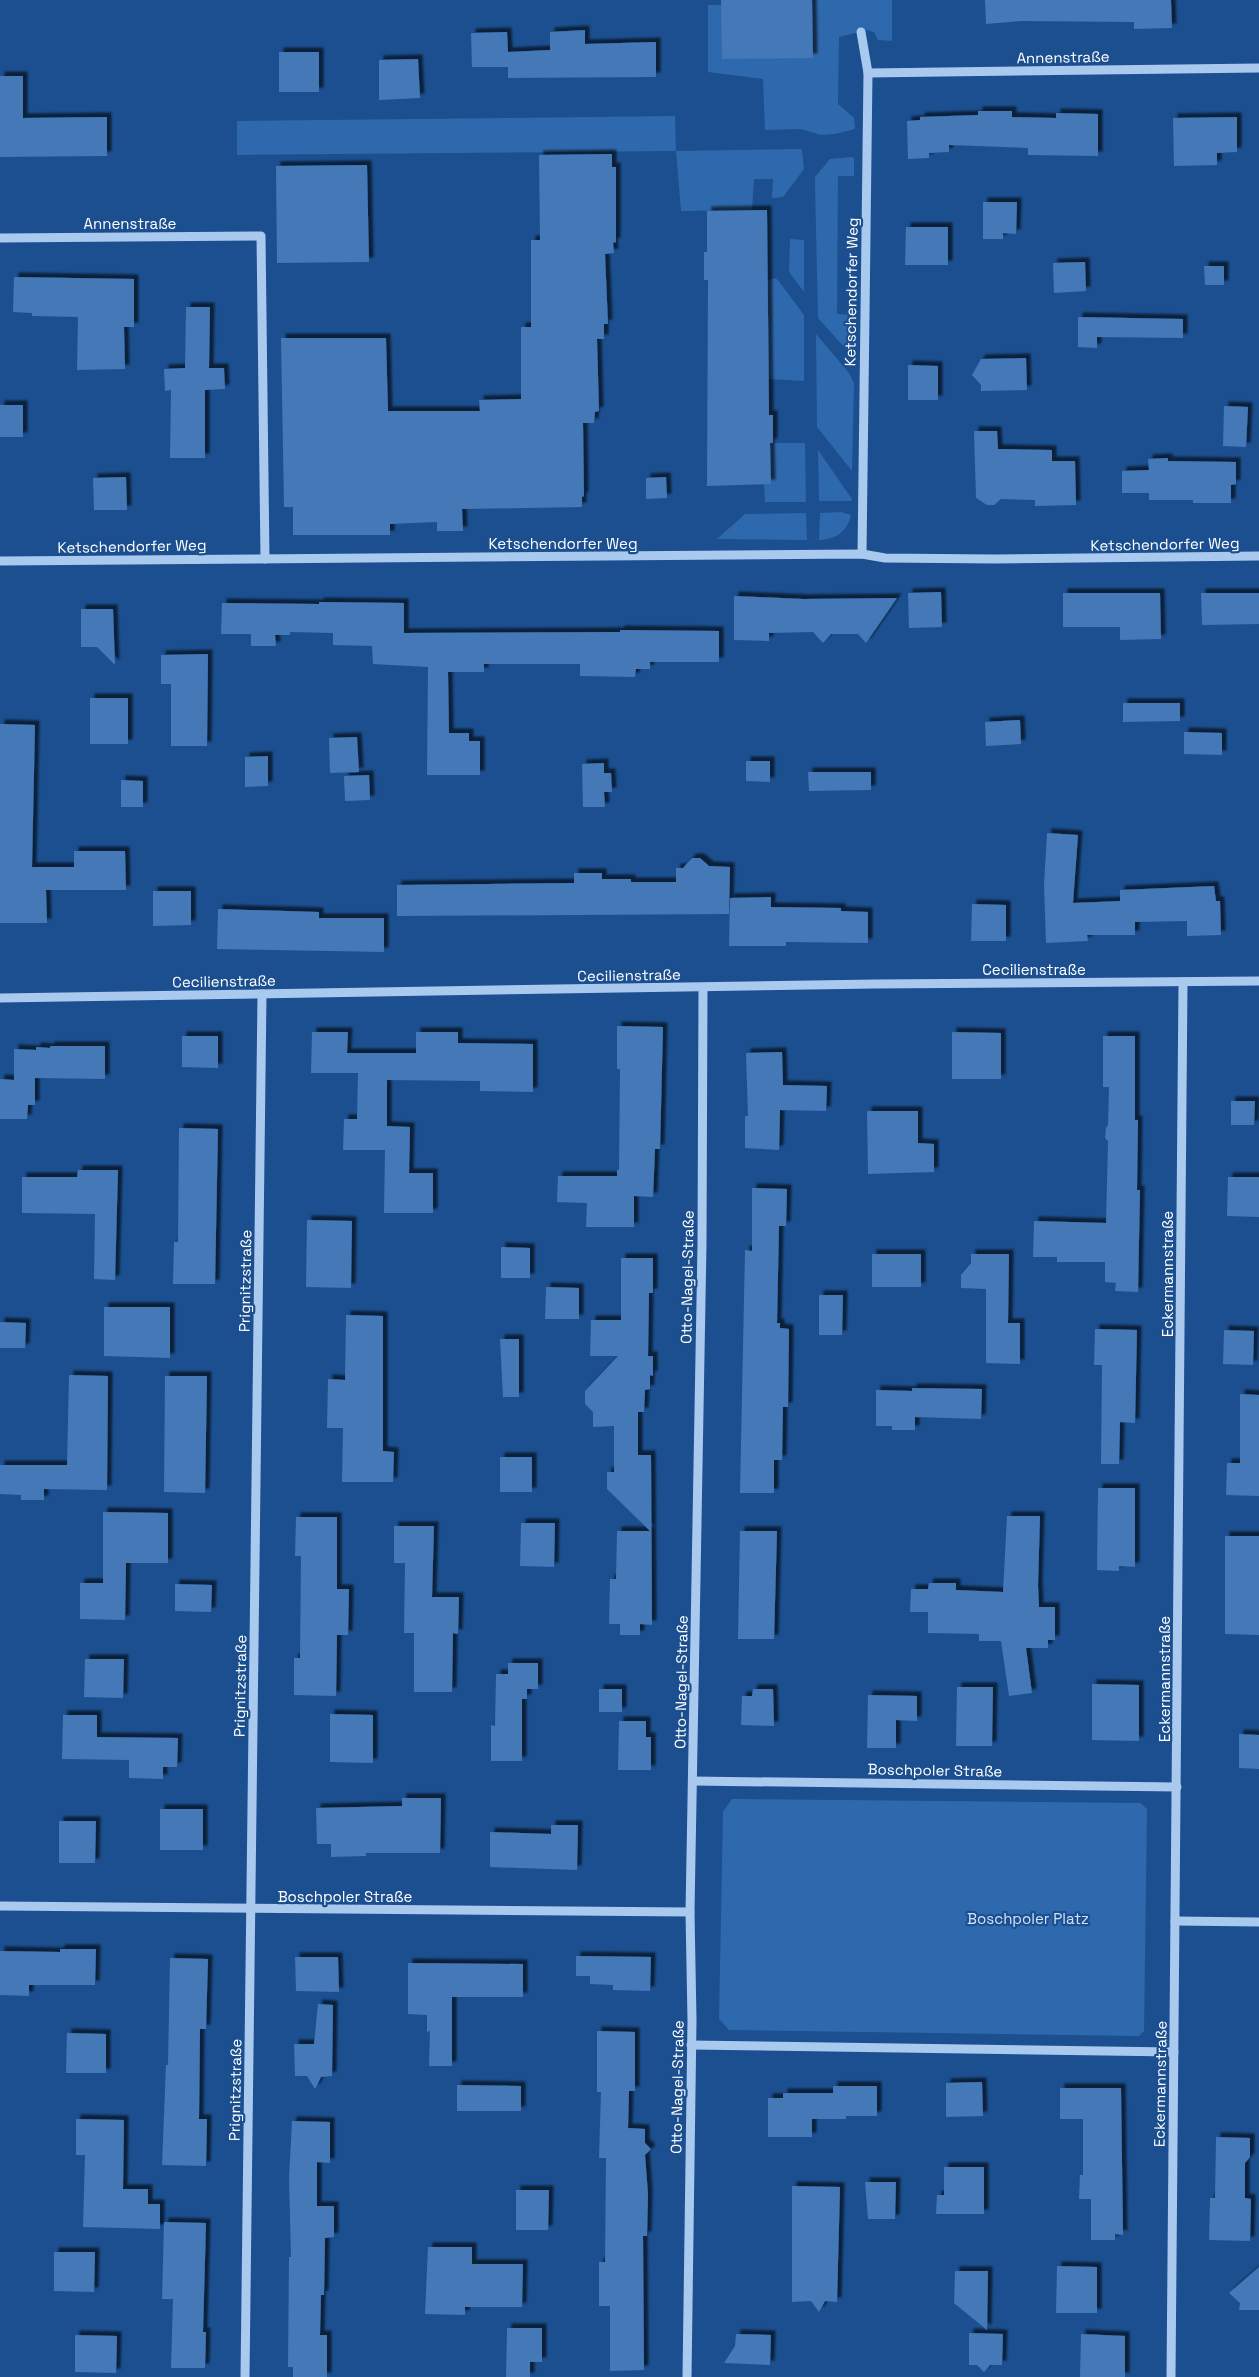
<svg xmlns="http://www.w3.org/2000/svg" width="1259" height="2377" font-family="'Space Grotesk',sans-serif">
  <defs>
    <filter id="shadow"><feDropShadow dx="4.5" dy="-4.5" stdDeviation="1" flood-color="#0009"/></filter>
  </defs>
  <rect width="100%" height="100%" fill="#1b4f8f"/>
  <g fill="#2e69ad">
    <path d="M812,0H892V41L878,40L874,32L867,30L839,37L838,104L854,118L855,129L835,134L821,135L801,129L765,130L763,79L708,72V5H721L813,58Z"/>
    <path d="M675,116L676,151L800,149L802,150L804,169L783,197L772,198L773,179H754L752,210L681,211L676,151L237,155V121Z"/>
    <path d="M852,157L854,159V176H838L837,314L853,315L854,358L818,318L815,185V177L830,159Z"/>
    <path d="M790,239L804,240V292L789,272Z"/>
    <path d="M775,278L778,280L804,315V381L768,379L767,280Z"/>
    <path d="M816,334L849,373L854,383L852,471L817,427Z"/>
    <path d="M770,443H805L806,502H765L764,484H771Z"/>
    <path d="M818,450L852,499L851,501H819Z"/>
    <path d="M841,512L851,515C847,532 836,539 819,540L820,513Z"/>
    <path d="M806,513L807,540L717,539L745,514Z"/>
    <path d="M732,1799L1140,1803L1147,1809L1144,2031L1139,2036L729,2030L719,2019L723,1812Z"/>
  </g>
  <g fill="#4478b7" filter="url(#shadow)">
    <path d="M721,0H812L813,58L722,59Z"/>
    <path d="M985,0H1171L1172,28L1134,29V22L1020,21L986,24Z"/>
    <path d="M585,30V44L656,42V77L508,78V67H472L471,33L507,32L508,52L550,50V32Z"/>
    <rect x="279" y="52" width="40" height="40"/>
    <path d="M418,59L420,98L379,100V60Z"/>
    <path d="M0,76H23V118L107,117V156L0,157Z"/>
    <path d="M978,111H1012V117L1056,118V113L1098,114V156L1028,155V148L949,145V152L929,153V158L908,159L907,121L920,120V117L978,115Z"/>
    <path d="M1237,117V152L1217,153V165L1174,166L1173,118Z"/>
    <path d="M612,154V167H616V242L613,243L614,253L605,254L608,324H604V339H597L599,411L595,412L594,423H583L584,496L582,497V507L462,509L463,531H437V522L390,524V535H293V507H284L281,338H386L388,411H480L479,400L521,399V327H531V240H540L539,155Z"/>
    <path d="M367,165L369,262L277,263L276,166Z"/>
    <path d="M983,202H1017L1016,234L1003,233V239H983Z"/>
    <path d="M767,210L769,415H773V443H770L771,484L707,486L708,280H704V252H707V211Z"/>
    <path d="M906,227H948V265H905Z"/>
    <path d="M1085,262L1086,291L1054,293L1053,263Z"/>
    <path d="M1204,266H1224V285H1205Z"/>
    <path d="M14,277L134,279V327H124L125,369L77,370L78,317L32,316V313L13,312Z"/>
    <path d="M186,307H210L209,368H224L225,389L205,390V458H170L171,390L165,391L164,369L185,368Z"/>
    <path d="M1078,317L1183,319V338L1097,337V348L1078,347Z"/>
    <path d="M1026,358L1027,390L981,391V385L972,375L981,359Z"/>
    <path d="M908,365L938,366V400H908Z"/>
    <rect x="0" y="405" width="23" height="32"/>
    <path d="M1224,406L1248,407L1246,447L1223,446Z"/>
    <path d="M974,431H997L998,449L1052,450V461H1075L1076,505L1035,506V500L1001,499L994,505H987L976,498Z"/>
    <path d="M1168,458V461L1236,462V484L1231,485V503H1193V500H1149V493H1122V471L1149,470L1148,459Z"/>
    <path d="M126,477L127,510H94L93,478Z"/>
    <path d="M666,477L667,498L646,499V478Z"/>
    <path d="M941,592L942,627L909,628L908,593Z"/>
    <path d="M1063,593H1160L1161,639L1120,640V627H1063Z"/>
    <path d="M1201,593H1259V624L1202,625Z"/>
    <path d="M734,596L804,599L897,598L866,643L858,634H831L823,643L813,632L769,633V641L734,640Z"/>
    <path d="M319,602L404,603V633L620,632V630L719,631V662H650V669H636L635,677L580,676V664H484V672H448L449,733H469V741H480V775H427L428,667L373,664L372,646L333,645V633L290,632V635H275L276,646H251V634H221L222,603L319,604Z"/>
    <path d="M81,609H113L115,665L97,647H81Z"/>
    <path d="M208,654L207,746H171V684H161V655Z"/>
    <rect x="90" y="698" width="38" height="46"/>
    <path d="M1123,703H1180V721L1123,722Z"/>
    <path d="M1020,720L1021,744L986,746L985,722Z"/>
    <path d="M0,724L35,725L32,867H74V851H125L126,890H46L47,923H0Z"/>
    <path d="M1184,732L1222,733V755L1184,754Z"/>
    <path d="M357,737L359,772L330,773L329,738Z"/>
    <path d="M268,756V786L245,787V757Z"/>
    <path d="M746,761H770V782L746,781Z"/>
    <path d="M604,763V773H611L612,792H604L605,807H583L582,764Z"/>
    <path d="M808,772H871V790L809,791Z"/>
    <path d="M369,775L370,800L345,801L344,776Z"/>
    <path d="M121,780L143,781V807H121Z"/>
    <path d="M1047,833L1078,835L1073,903L1120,901V890L1214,886L1216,901H1220L1221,935L1187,936V921L1135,922V935H1087L1088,941L1046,943L1044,885Z"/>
    <path d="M692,858H700L709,866L730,867L729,914L397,916V885L574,883V873H602V879H631V882H676V868H683Z"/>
    <path d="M153,891H191V925L153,926Z"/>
    <path d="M771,897V907L841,908V911L868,912V943L786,942V946H729L730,898Z"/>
    <path d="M972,904L1006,905V941H971Z"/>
    <path d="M218,909L319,912V918H384V952L217,949Z"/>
    <path d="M617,1026L663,1027L660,1149H655L653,1197L634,1196V1227H586L587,1203L557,1202L558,1176H617V1170H619L620,1069H617Z"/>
    <path d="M312,1032H348L347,1053H416V1032H458V1043L533,1044V1092L480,1091V1081L387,1080V1126L410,1127L409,1173H433V1213H384L385,1150H343L344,1119H357L358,1073H311Z"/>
    <path d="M952,1032L1001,1033V1079H952Z"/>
    <path d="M182,1036H218V1068L182,1067Z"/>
    <path d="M1103,1036H1135V1120H1138L1137,1190H1140L1138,1292L1115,1291L1116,1283L1105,1282V1262H1057V1257H1033L1034,1221L1106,1223L1108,1141L1105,1138L1106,1128L1108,1125L1109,1087H1103Z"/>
    <path d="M50,1046H105V1079L35,1078V1105H28L27,1119H0V1079L14,1080V1049L36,1050V1047L50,1048Z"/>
    <path d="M782,1052L783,1085L827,1086L826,1111L780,1110L779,1150L745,1148V1116H748L746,1053Z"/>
    <path d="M1231,1101H1255L1254,1125H1231Z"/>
    <path d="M867,1111H918V1143L934,1144V1172L868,1174Z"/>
    <path d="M179,1128L218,1129L215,1284H173L174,1242H178Z"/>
    <path d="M78,1170H118L115,1280L94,1279L95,1214L22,1213V1177H77Z"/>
    <path d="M1228,1177H1259V1217L1227,1216Z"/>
    <path d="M752,1188L787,1189L786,1226H779L777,1323H780V1328L789,1329L788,1407H783L782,1460H774V1493H740L745,1250L752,1251Z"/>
    <path d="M307,1220L352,1221L351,1288L306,1287Z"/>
    <path d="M501,1247L530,1248V1278H501Z"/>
    <rect x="872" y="1254" width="49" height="33"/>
    <path d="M971,1254H1009L1008,1323H1020V1364L986,1363V1289L961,1288V1275L971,1263Z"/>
    <path d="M621,1258H653V1293H649L648,1356H653V1376L650,1375V1389L645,1390L644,1412H638V1455H651L652,1625L640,1624V1635H620V1624H609L610,1579H616L617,1531H650L607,1489V1472H614V1426L593,1427V1412L585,1404V1391L618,1356H590L591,1320H621Z"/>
    <path d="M546,1287L579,1288V1319H545Z"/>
    <path d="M819,1295H843L842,1335H819Z"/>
    <path d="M104,1307H170V1358L104,1356Z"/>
    <path d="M346,1315L383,1316V1451L394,1452L393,1482H342L343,1428H327L328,1379L345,1380Z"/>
    <path d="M0,1322L26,1323L25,1348H0Z"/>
    <path d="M1095,1329L1137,1330L1135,1423L1120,1422L1119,1464H1101L1102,1365H1094Z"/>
    <path d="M1224,1330L1254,1331L1253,1365L1223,1364Z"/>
    <path d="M500,1339H519V1397H503Z"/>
    <path d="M69,1375L108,1376L107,1490L44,1489V1500H21V1495L0,1494V1465H67Z"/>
    <path d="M165,1376H207L205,1493L164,1492Z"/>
    <path d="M912,1388L982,1389L981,1419L915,1417V1430H892V1426H876V1390L912,1391Z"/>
    <path d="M1240,1394L1259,1395V1496L1226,1495L1227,1463H1240Z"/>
    <rect x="500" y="1457" width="32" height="35"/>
    <path d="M1098,1488H1135V1567L1119,1566V1571L1097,1570Z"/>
    <path d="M103,1512L168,1513V1563H126L125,1620L80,1619V1583H103Z"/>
    <path d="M1007,1516H1040L1038,1585L1039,1607H1055V1640H1048V1648H1026L1032,1693L1009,1696L1001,1641H979V1634L928,1633V1612H910L911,1589H928L929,1583H956V1590L1003,1592Z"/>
    <path d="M296,1517H337V1589H349L348,1635H337L336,1696L294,1695V1658H300L301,1556H295Z"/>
    <path d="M521,1523H555L554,1567L520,1566Z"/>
    <path d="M394,1526H434L432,1597H459L458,1634L453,1633L452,1692H414V1633H404L405,1563H394Z"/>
    <path d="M740,1531H777L774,1639H738Z"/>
    <path d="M1225,1536H1259V1635L1225,1634Z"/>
    <path d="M175,1584L212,1585L211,1612L175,1611Z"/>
    <path d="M85,1659H124L123,1698L84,1697Z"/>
    <path d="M508,1663H538V1689H527V1699H522V1761H491V1725L495,1726L496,1674H508Z"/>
    <path d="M1092,1684L1139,1685V1741L1092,1740Z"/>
    <path d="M957,1687H993L992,1746H956Z"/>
    <rect x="599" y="1689" width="23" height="23"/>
    <path d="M753,1689H773L774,1726L741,1725L742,1696H752Z"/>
    <path d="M868,1695L917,1696V1721L896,1720V1748H867Z"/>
    <path d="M330,1714L373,1715V1763L330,1762Z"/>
    <path d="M63,1715H97V1737L178,1738L177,1767H163V1779L129,1778V1760L62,1759Z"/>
    <path d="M619,1721H646V1737H651V1770H618Z"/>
    <path d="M1239,1734L1259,1735V1769L1239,1768Z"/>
    <path d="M402,1798H441L440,1853H366V1856L331,1857V1844H317L316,1808L402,1806Z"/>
    <rect x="160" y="1809" width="43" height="41"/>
    <path d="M59,1821H96L95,1863H59Z"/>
    <path d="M551,1825H578L577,1870L490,1867V1832L551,1834Z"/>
    <path d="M60,1949H96L95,1985H29V1996L0,1995V1951L60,1952Z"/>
    <path d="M576,1956L651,1957L650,1991L613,1990V1985L590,1984V1976H576Z"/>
    <path d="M295,1957H338L339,1992L296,1991Z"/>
    <path d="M170,1958L208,1959L206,2029H200L199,2119H207L206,2166L162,2165L166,2065H168Z"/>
    <path d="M408,1963L523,1964V1997H452V2066H429L430,2031L427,2032V2015L408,2014Z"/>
    <path d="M318,2004L333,2005L332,2076L321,2077L315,2089L307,2076H295L294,2044H314Z"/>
    <path d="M597,2031L635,2032V2091H629L628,2128L645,2129V2143L651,2149L645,2155L648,2194L647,2236H643L644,2370L610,2371V2306H599V2262H605L606,2158H599L601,2092H597Z"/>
    <path d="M67,2033L106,2034V2073H66Z"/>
    <path d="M982,2082L983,2116L946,2117V2083Z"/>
    <path d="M457,2085L521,2086V2111H457Z"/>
    <path d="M833,2086H877V2116H846V2119H812V2137H768V2098H783V2093H833Z"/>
    <path d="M1060,2088H1121L1123,2235L1115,2234V2240H1091V2199H1079L1080,2175H1083V2119H1060Z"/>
    <path d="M76,2119L124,2120L123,2189H148V2204H160V2229L83,2227L85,2155H76Z"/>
    <path d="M292,2121L330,2122V2163L317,2162V2206H334V2237L325,2238L324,2295H321L320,2335H327V2377H293V2367H288L289,2257H291L289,2178Z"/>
    <path d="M1216,2137L1250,2138V2157L1245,2163V2198L1251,2199L1250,2241L1209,2240L1210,2198H1215Z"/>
    <path d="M944,2167H984V2214H936L937,2195H944Z"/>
    <path d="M865,2182H896L895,2219H868Z"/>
    <path d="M792,2186L840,2187L837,2302L825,2301L819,2312L811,2301L792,2302Z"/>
    <path d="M516,2190H549L548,2230H516Z"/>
    <path d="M164,2222L206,2223L203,2332H206L205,2368H171L173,2299H162Z"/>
    <path d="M428,2247H472V2264H523L522,2307H465V2315L425,2314Z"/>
    <path d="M54,2252H95L94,2292L54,2291Z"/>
    <path d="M1057,2266L1097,2267V2313H1056Z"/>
    <path d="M1259,2267V2310H1239L1240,2303L1229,2293Z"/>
    <path d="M955,2271H988L987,2330L954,2303Z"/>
    <path d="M507,2328H542V2362H530V2377H506Z"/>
    <path d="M969,2333L1003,2334L1002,2365H990L984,2372L977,2365H969Z"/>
    <path d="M736,2334L771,2335L770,2365L724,2363L735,2346Z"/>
    <path d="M1081,2334L1125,2336V2377H1080Z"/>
    <path d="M75,2335L117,2336L116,2373L75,2372Z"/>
  </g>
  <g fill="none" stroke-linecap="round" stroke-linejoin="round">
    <g stroke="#a9c9ee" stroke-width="9">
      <path d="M861,32L868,73L862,554"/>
      <path d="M868,73L1259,68"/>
      <path d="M0,238L261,236L265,559"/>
      <path d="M0,561L862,554L885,558L995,559L1259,556"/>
      <path d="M0,998L875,984L1259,981"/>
      <path d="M693,1781L1177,1787"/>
      <path d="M0,1906L690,1912"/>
      <path d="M1175,1921L1259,1922"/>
      <path d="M691,2045L1174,2052"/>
      <path d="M245,2377L262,994"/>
      <path d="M687,2377L692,2020L690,1912L702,1244L703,988"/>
      <path d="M1171,2377L1183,982"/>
    </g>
  </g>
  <g text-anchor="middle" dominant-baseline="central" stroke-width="4.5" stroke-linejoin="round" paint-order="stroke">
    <g font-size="15" fill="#fff" stroke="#1b4f8f">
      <text transform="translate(1063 57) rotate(-1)">Annenstraße</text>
      <text x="130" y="223">Annenstraße</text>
      <text transform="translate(851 292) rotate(-89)">Ketschendorfer Weg</text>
      <text x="563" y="543">Ketschendorfer Weg</text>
      <text transform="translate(1165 544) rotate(-1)">Ketschendorfer Weg</text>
      <text transform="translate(132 546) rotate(-1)">Ketschendorfer Weg</text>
      <text x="1034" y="969">Cecilienstraße</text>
      <text transform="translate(629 975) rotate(-1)">Cecilienstraße</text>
      <text transform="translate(224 981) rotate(-1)">Cecilienstraße</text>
      <text transform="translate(1167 1274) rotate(-90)">Eckermannstraße</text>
      <text transform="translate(687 1277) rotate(-89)">Otto-Nagel-Straße</text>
      <text transform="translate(245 1281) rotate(-89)">Prignitzstraße</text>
      <text transform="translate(1164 1679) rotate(-90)">Eckermannstraße</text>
      <text transform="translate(681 1682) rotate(-89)">Otto-Nagel-Straße</text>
      <text transform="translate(240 1686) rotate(-89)">Prignitzstraße</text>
      <text transform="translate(935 1770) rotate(1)">Boschpoler Straße</text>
      <text x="345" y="1896">Boschpoler Straße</text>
      <text transform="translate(1160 2084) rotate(-89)">Eckermannstraße</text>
      <text transform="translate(677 2087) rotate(-89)">Otto-Nagel-Straße</text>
      <text transform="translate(235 2090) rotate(-89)">Prignitzstraße</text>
    </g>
    <g font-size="15" fill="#cfe3fa" stroke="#1b4f8f">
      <text x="1028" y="1918">Boschpoler Platz</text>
    </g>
  </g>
</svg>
